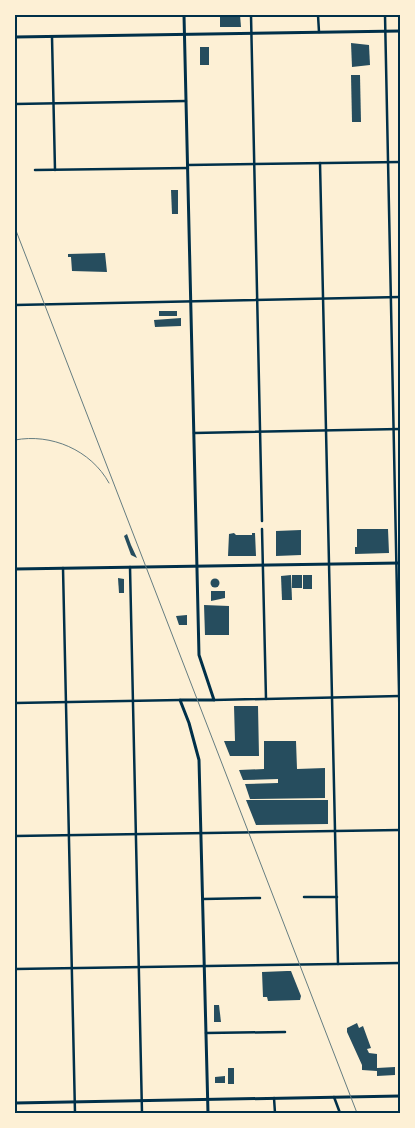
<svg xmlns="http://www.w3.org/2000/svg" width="415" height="1128" font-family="'Golos Text',sans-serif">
  <rect width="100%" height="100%" fill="#fdf0d5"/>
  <g fill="#264d5e">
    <path d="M220,15H240L241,27H220Z"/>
    <path d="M351,43L369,45L370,65L352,67Z"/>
    <rect x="200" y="47" width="9" height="18"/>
    <path d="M351,75H360L361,122H352Z"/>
    <path d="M171,190H178V214H172Z"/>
    <path d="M105,253L107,272L72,271L71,257H68V254Z"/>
    <rect x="159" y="311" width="18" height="5"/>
    <path d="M181,318V326L155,327L154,320Z"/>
    <path d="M357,529H388L389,553L355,554V547H357Z"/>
    <path d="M301,530V555L276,556V531Z"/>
    <path d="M234,533L236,535H252V533H255L256,556H228L229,534Z"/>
    <path d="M127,534L131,545L137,558L131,555L124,536Z"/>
    <path d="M291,575L292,600H282L281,576Z"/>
    <rect x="292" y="575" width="10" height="13"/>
    <rect x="303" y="575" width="9" height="14"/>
    <path d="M118,578L124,579V593H119Z"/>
    <circle cx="215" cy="583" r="4.5"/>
    <path d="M211,591H225V598L211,601Z"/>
    <path d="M204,605L229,606V635H205Z"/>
    <path d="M187,615V625H179L176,616Z"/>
    <path d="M234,706H258L259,756H230L224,741H235Z"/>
    <path d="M264,741H296L297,769L325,768V798L250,799L245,784L278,783V779L243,780L239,770L264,769Z"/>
    <path d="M246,800H328V824L256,825Z"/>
    <path d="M287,971H291L301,996L300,1000L268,1001L267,997H263L262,972Z"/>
    <path d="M214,1005H219L221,1022H214Z"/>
    <path d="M357,1023L359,1028L363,1026L371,1048L367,1049L369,1053L377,1054V1068L395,1067V1075L377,1076V1071L362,1070V1065L347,1032V1028Z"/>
    <rect x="228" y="1068" width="6" height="16"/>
    <path d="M225,1076V1083H215V1077Z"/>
  </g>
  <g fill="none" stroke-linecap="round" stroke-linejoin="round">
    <g stroke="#003049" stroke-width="2.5">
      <path d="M251,15L262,521"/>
      <path d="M318,15L319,32"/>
      <path d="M385,15L400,739"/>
      <path d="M52,37L55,170"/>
      <path d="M15,104L186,101"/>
      <path d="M320,163L338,964"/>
      <path d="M188,165L400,162"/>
      <path d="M35,170L188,168"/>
      <path d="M194,433L400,429"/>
      <path d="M262,529L266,699"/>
      <path d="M130,567L142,1113"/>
      <path d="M63,568L75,1113"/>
      <path d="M214,700L400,696"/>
      <path d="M15,703L180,700"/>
      <path d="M15,836L400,830"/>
      <path d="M304,897H337"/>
      <path d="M203,899L260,898"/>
      <path d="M15,969L400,963"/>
      <path d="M206,1033L285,1032"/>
      <path d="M334,1097L340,1113"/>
      <path d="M274,1098L275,1113"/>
    </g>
    <path stroke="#003049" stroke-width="2.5" d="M15,305L400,297"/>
    <g stroke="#003049" stroke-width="3">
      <path d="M184,15L199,655L214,700H180L189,723L199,760L208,1113"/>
      <path d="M15,37L400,31"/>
      <path d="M15,569L400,563"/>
      <path d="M15,1103L400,1096"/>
    </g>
    <g stroke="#657d81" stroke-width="1">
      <path d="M15,228L357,1113"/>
      <path d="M15,440C51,433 91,450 109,483"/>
    </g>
  </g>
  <rect width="415" height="1128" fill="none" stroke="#fdf0d5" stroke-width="32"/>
  <rect x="16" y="16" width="383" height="1096" fill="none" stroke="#003049" stroke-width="2"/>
</svg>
